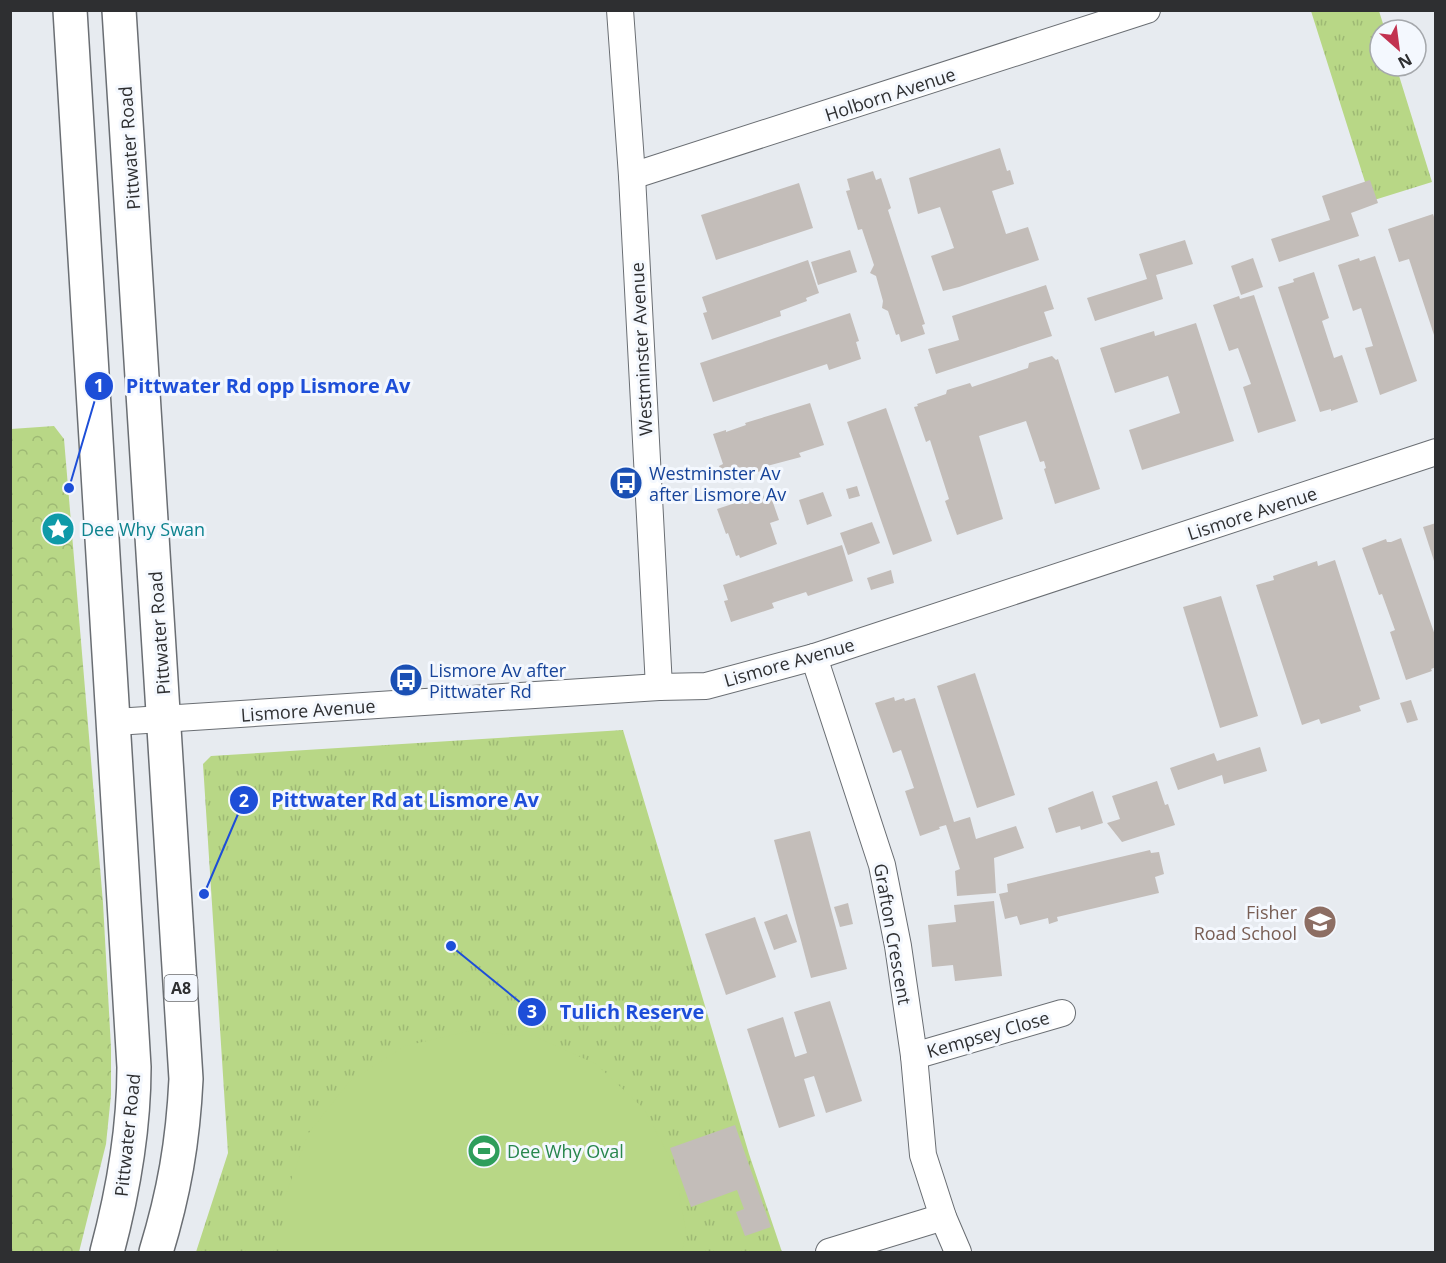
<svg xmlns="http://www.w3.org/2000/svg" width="1446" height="1263" font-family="'Open Sans',sans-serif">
  <defs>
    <pattern id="grass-tufts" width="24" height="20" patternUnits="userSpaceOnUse" patternTransform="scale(1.5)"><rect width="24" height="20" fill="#b8d786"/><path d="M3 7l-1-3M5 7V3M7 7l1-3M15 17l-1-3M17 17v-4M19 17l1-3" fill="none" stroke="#9eb974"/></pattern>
    <pattern id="forest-crowns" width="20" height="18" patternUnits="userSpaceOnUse" patternTransform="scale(1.5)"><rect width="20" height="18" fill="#b8d786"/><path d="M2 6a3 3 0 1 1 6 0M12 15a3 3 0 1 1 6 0" fill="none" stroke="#9eb974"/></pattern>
  </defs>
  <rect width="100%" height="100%" fill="#e7ebf0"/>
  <g fill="url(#grass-tufts)">
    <path d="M1311,11H1379L1385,30H1380V66H1396L1432,182L1371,201Z"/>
    <path d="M623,730L749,1154L782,1252H196L228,1153L203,764L211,756Z"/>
  </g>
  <path fill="url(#forest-crowns)" d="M54,426L64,439L103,903L111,1048V1095L106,1144L79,1252H11V429Z"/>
  <path fill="#b8d786" d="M470,1031L536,1037L596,1064L644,1109L675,1167L686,1232L682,1252H285V1197L308,1134L349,1082L405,1046Z"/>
  <g fill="#c3bdb9">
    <path d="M1000,148L1007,171L1010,170L1014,184L992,191L1006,234L1028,227L1039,260L959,287L943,291L931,256L954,248L940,207L918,214L909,178Z"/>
    <path d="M873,171L876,180L881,178L891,208L888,210L925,324L922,325L925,334L901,342L899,334L896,335L888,311L882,308L883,301L876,276L870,273L874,265L862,229L858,230L846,191L850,190L847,179Z"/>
    <path d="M1370,180L1378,203L1351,213L1359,236L1279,262L1271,239L1330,220L1322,196Z"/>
    <path d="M799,183L813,228L716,260L701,215Z"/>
    <path d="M1433,214L1436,223L1435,338L1409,259L1399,262L1388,229Z"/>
    <path d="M1185,240L1193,264L1156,275L1163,299L1095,321L1087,298L1147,279L1139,254Z"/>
    <path d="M850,250L857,272L818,285L811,262Z"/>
    <path d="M1375,256L1417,381L1380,395L1365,348L1373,346L1361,308L1353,311L1338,265L1359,258L1360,261Z"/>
    <path d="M1253,258L1263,287L1241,295L1231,266Z"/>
    <path d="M808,260L819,293L806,298L807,301L780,311L781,316L712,340L703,313L707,312L702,297Z"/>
    <path d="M1314,272L1329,318L1322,321L1334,358L1342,355L1358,402L1331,411V409L1320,412L1278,287L1294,282L1293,279Z"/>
    <path d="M1046,285L1054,309L1044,312L1052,336L936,374L928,349L959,340L952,316Z"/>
    <path d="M1254,295L1296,421L1258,433L1243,387L1251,384L1238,348L1229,351L1213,305L1239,296L1240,299Z"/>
    <path d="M850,313L859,341L856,342L861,359L829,370L827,364L713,402L700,363Z"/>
    <path d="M1196,323L1234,441L1142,470L1129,430L1180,413L1168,376L1115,393L1100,348L1154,331L1155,336Z"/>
    <path d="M1052,356L1056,360L1058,359L1100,489L1055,504L1044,469L1046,468L1044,461L1040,462L1026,421L979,436L1003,519L957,535L945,501L949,499L930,440L926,442L914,407L918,406L917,404L946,394L947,390L970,383L972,387L1028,368L1029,363Z"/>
    <path d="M810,403L824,445L799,453L801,457L767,466L768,468L750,475L749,471L739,475L740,478L725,483L719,466L723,464L713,434L726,430V432L746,425L745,423Z"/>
    <path d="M886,408L932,541L893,555L847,422Z"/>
    <path d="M857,486L860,496L849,499L846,489Z"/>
    <path d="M823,492L832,516L807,525L799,500Z"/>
    <path d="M763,494L764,497L770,494L779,520L770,523L777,544L740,558L739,555L736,556L728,533L726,534L717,509Z"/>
    <path d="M872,522L880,543L848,555L840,533Z"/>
    <path d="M1436,523V564H1435L1423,527Z"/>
    <path d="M1401,538L1436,638V667L1431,669L1432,671L1406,680L1390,632L1395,630L1382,594L1379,595L1362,548L1386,539L1387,542H1391Z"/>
    <path d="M842,545L853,581L808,596L806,592L772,603L774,608L731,622L724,601L728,600L723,585Z"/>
    <path d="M1335,560L1380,699L1359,706L1361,711L1321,724L1319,719L1302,725L1256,585L1274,580L1273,576L1317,561L1318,566Z"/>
    <path d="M891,570L894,583L871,590L867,578Z"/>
    <path d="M1221,596L1258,716L1220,728L1183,607Z"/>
    <path d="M975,673L1015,795L977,808L937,686Z"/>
    <path d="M894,697L895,701L904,698L905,701L915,698L954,822L970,817L976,839L1016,826L1024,848L994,858L996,893L957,896L955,871L960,869L946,825L939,827L940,829L920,836L905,791L914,788L901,750L893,753L875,703Z"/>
    <path d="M1411,700L1418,720L1407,723L1400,703Z"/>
    <path d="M1260,747L1267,771L1224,784L1222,775L1178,790L1170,768L1214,753L1217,761Z"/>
    <path d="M1157,781L1165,805L1168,804L1175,825L1122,842L1107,823L1120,819L1112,796Z"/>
    <path d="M1093,791L1103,823L1081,830L1080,826L1056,833L1048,808Z"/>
    <path d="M810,831L847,969L811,978L774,840Z"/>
    <path d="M1150,850L1151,853L1159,852L1164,874L1155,877L1159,893L1057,917L1058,921L1049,924L1048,918L1020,925L1017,916L1005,919L999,894L1008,892L1007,884Z"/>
    <path d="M994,901L1002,976L955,981L953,965L932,967L928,925L956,922L954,905Z"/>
    <path d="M848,903L853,924L840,927L834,907Z"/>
    <path d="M787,914L797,942L774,950L764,922Z"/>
    <path d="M755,917L776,977L726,995L705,934Z"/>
    <path d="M830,1001L862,1101L826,1113L814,1076L804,1079L815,1116L779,1128L747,1029L783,1017L795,1057L807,1053L794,1012Z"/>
    <path d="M735,1125L771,1227L745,1236L736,1212L744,1209L737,1190L691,1207L670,1148Z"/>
  </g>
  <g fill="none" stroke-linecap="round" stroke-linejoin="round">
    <defs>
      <g id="street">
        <path d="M620,10L632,176L659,687"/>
        <path d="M632,176L1147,10"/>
        <path d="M814,657L882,865L898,946L914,1056L923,1155L943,1217L958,1252"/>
        <path d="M115,722L659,687L706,686L814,657L1436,452"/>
        <path d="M914,1056L1062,1013"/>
        <path d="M829,1252L943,1217"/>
      </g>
      <g id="highway">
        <path d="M70,10L134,1067C134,1130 123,1192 107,1252"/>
        <path d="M119,10L186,1079C183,1142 174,1193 156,1252"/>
      </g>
    </defs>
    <use href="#street" stroke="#6a6e73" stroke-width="28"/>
    <use href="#highway" stroke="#6a6e73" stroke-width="36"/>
    <use href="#street" stroke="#fff" stroke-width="26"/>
    <use href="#highway" stroke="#fff" stroke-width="33"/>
  </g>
  <defs>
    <symbol id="bus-disc" viewBox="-11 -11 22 22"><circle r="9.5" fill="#1a4fb4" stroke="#f4f8fe"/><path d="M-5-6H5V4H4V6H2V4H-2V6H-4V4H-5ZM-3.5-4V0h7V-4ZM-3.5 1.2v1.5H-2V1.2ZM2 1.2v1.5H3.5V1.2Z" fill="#fff"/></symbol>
    <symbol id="sight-disc" viewBox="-11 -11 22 22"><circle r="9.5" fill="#0f9aa8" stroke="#f4f8fe"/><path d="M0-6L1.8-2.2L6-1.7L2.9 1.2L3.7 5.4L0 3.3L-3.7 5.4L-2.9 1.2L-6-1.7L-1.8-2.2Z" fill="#fff"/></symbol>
    <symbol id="school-disc" viewBox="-11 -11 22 22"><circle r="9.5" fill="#8d6e63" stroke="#f4f8fe"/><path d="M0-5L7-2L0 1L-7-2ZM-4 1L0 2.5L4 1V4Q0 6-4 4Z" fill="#fff"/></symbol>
    <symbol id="stadium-disc" viewBox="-11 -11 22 22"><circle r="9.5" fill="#2e9e5b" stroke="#f4f8fe"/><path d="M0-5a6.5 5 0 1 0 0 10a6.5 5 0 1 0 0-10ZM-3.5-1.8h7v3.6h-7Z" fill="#fff"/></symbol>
  </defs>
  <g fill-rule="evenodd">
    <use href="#bus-disc" x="607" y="464" width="38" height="38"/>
    <use href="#sight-disc" x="39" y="510" width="38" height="38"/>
    <use href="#bus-disc" x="387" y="661" width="38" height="38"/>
    <use href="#school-disc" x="1301" y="903" width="38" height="38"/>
    <use href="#stadium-disc" x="465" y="1132" width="38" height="38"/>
  </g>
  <g text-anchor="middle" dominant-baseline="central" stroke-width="6" stroke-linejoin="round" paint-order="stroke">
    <rect fill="#f4f8fe" stroke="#696b6e" stroke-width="1.5" x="164.5" y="975" width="33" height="26" rx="4.5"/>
    <g font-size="16" font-weight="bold" fill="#2e2f31">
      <text x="181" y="988">A8</text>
    </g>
    <g font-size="18" fill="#2e2f31" stroke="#f4f8fe">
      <text transform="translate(890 94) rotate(-18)">Holborn Avenue</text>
      <text transform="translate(129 148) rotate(-94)">Pittwater Road</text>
      <text transform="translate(641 349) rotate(-93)">Westminster Avenue</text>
      <text transform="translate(1252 513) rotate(-18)">Lismore Avenue</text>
      <text transform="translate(159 633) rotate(-94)">Pittwater Road</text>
      <text transform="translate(789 662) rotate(-16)">Lismore Avenue</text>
      <text transform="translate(308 710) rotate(-4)">Lismore Avenue</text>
      <text transform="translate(893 934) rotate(80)">Grafton Crescent</text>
      <text transform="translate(988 1034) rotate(-16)">Kempsey Close</text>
      <text transform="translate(127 1135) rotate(-84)">Pittwater Road</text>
    </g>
    <g font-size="18" fill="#164399" stroke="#f4f8fe" text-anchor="start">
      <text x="649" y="473">Westminster Av<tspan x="649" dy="21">after Lismore Av</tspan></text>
      <text x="429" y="670">Lismore Av after<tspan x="429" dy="21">Pittwater Rd</tspan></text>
    </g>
    <g font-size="18" fill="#0d838f" stroke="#f4f8fe" text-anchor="start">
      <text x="81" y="529">Dee Why Swan</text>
    </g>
    <g font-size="18" fill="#785e54" stroke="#f4f8fe" text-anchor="end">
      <text x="1297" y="912">Fisher<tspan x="1297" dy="21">Road School</tspan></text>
    </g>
    <g font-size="18" fill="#27864d" stroke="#f4f8fe" text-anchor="start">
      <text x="507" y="1151">Dee Why Oval</text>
    </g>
  </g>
  <path fill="none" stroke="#1d4ed8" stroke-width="2" d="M69 488L99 386M204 894L244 800M451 946L532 1012"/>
  <g fill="#1d4ed8" stroke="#f4f8fe" stroke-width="2">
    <circle cx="69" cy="488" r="6"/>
    <circle cx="204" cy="894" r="6"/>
    <circle cx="451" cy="946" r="6"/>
    <circle cx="99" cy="386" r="15"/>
    <circle cx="244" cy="800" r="15"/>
    <circle cx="532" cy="1012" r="15"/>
  </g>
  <g font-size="18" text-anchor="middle" font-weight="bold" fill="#fff">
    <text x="99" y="392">1</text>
    <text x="244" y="807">2</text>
    <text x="532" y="1018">3</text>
  </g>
  <g font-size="20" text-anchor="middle" font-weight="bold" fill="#1d4ed8" stroke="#f4f8fe" stroke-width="6" stroke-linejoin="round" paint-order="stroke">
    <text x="268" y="393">Pittwater Rd opp Lismore Av</text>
    <text x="405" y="807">Pittwater Rd at Lismore Av</text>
    <text x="632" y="1019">Tulich Reserve</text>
  </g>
  <rect width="1446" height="1263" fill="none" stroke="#2e2f31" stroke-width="24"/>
  <g transform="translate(1398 48) rotate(152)"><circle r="28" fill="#f4f8fe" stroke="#a5a8ac" stroke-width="1.5"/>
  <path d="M0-4.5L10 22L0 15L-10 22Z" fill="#c23250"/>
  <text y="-9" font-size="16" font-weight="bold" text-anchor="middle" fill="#2e2f31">N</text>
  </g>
</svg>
